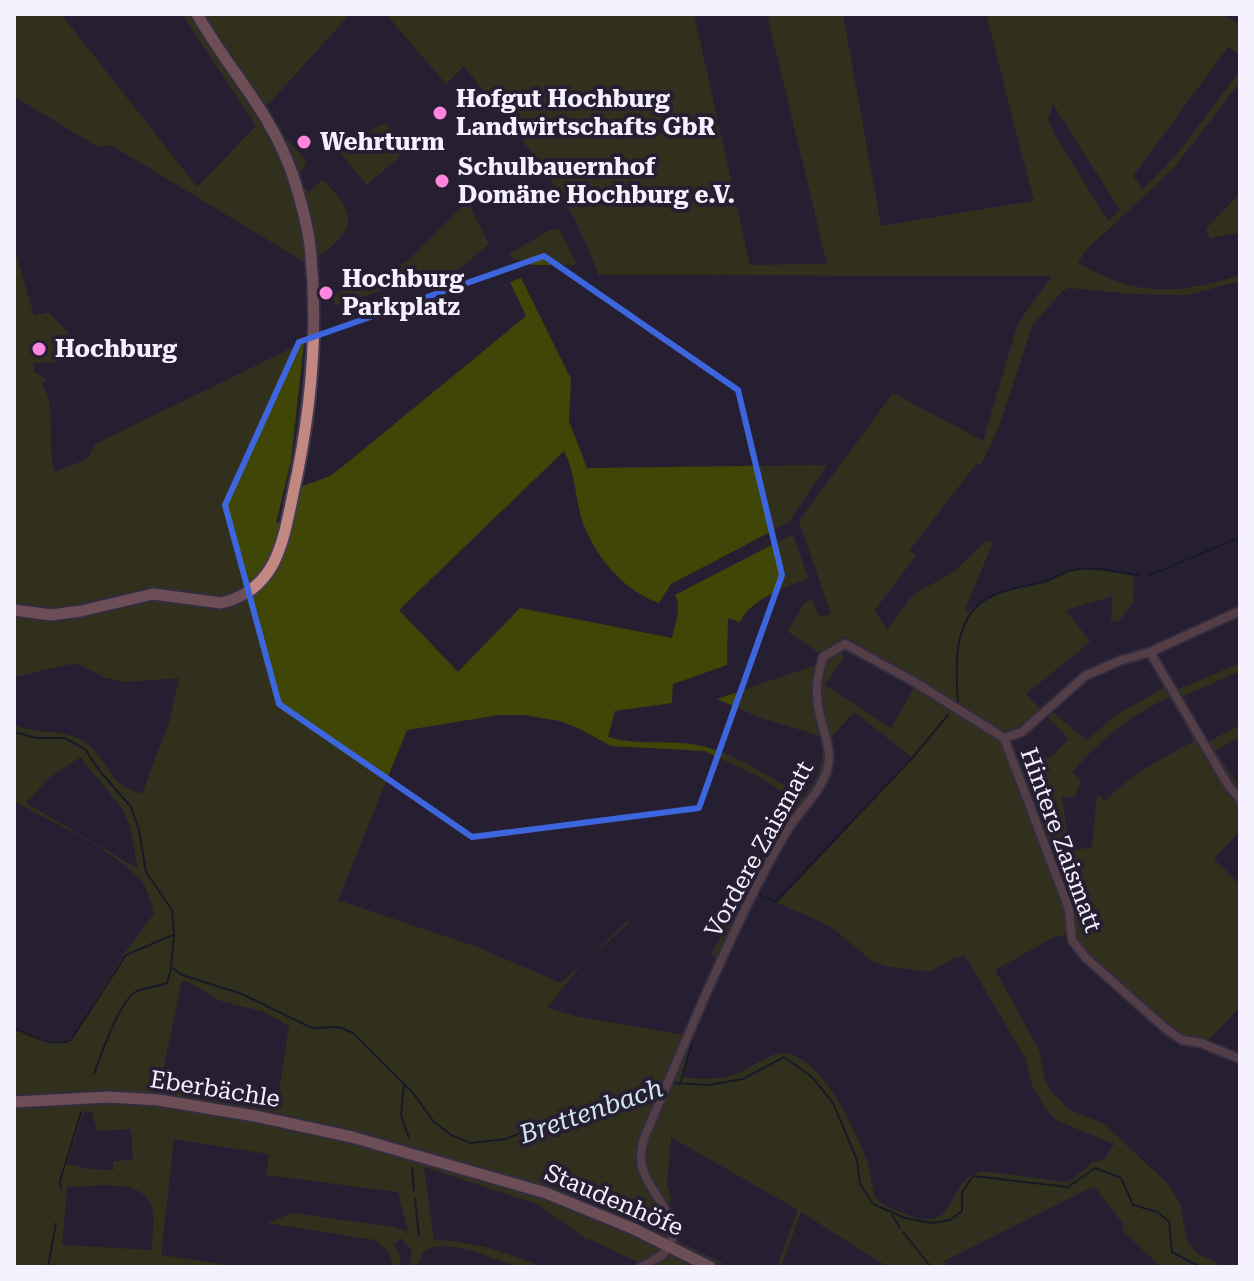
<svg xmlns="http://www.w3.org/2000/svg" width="1254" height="1281" font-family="'Roboto Serif',serif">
  <rect width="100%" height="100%" fill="#261f32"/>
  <g fill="#3f4606" fill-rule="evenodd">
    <path d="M14,14H61L197,187L256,126L182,14H350L264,109L276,128L306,160L305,166L299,173L303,186L309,192L321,181L325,182C344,203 361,219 335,243C328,249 323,256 314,258C317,340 315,407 298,488L330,476L342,467L526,316L510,282L521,278L571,379L569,421L587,468L827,465L789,522L671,584L659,603C624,592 592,553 581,517C575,495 575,472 564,451L399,610L458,672L520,608L672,638C675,625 682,607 675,595L793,534L808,578C786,588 751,598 740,622L728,618L727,665L673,684L672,703L615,711L608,737C639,746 670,739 702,746C737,754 772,779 803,797C820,776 826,762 820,736L761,718L717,699L828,661L841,653L845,656L825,685L891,728L918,681L845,636L834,647L818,652L787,631L804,604L812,599L819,617L831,614L799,521L893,393L983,441L1018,323L1052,276L599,275L575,219L544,168L464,66L446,84L386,14H694L750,265L827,264L767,14H843L881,226L1034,201L986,14H1222L1240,25V55L1228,47L1133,176L1143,190L1177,154L1240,71V82L1173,169L1086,250L1078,263C1135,297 1178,295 1240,275V281L1188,295L1134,294L1070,288L1063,290L1032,326L999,427L981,465L977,463L909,551L916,555L875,610L887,630L909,600L917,592L953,573L986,541L993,542L965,610L969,612L993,595L1047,581L1071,570L1091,568L1134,575L1133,602L1119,621H1111L1113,596L1066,610L1090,642L1026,694L1041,710L1020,728L999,740L1007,762L1051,757L1069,739L1046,715L1052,712L1087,740L1116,715L1164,688L1148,657L1157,654L1177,690L1240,663V671L1182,697L1208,742L1240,725V737L1215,751L1240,787V831L1214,859L1240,885V1007L1202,1047C1194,1045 1186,1043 1179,1039C1152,1025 1077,961 1067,934L1054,937L995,970L1039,1050L1045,1079L1052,1092L1068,1109L1104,1124L1169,1185L1180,1204L1187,1241L1198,1254L1225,1267H1161L1121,1229L1125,1226L1094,1186L944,1261L951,1267H888L801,1212L781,1267H777L798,1210L671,1137L667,1185L671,1199L667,1205L675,1219L676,1240L730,1267H648L590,1239L588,1240L537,1204L424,1167L434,1240C471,1240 509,1253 542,1267C536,1267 528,1268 522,1267C494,1262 452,1235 424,1251L416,1267H409L412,1251L401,1238L394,1244L400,1257V1267H393L389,1252L375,1240L267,1223L293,1213L394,1227L408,1232L398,1192L266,1175L269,1154L174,1139L161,1255L240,1267H14V1027C32,1034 51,1047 71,1039L124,954L154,914C151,902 148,889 140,879C110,847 53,823 14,801V725C37,735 68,728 87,744C112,764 106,784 142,794L170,720L179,678L126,682L106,678L76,663L14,677V247L34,316L49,312L71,336L57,362L33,363L34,372L46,379L43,386C57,405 46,447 55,472L88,459L94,445L304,342L291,461L276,523L284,524C300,454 311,384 310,312L306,313V263L111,145L98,147L14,96ZM1053,104L1120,210L1108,221L1054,134L1048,120ZM1170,697L1194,741C1162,758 1131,775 1105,801L1097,795L1092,847L1070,851L1062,797H1075L1081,780L1072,772C1103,738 1128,716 1170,697ZM854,712L912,757L776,902L830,926L872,961L885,966L930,972L955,957L965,956L1025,1057L1032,1085L1045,1108L1056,1120L1114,1144L1105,1159L1092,1163L1073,1179L1064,1182L984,1171C944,1177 961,1236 908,1215C896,1210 884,1207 875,1197C871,1186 871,1173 867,1161C856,1132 817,1044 777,1054C763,1058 751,1068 738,1073C720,1080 701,1080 683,1077L700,1017L758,889L789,830L824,787L831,774L834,757L830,738ZM499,715H524L560,721L580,729L611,746L705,751L763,779L795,800L778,825L711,955L716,958L684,1035L579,1017L547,1008L581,965L629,923L628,921L561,983L477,947L338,900L407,730ZM80,757L122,808L129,823L138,869L26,803L49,778ZM182,981H186L221,1001L264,1012L289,1026L277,1107L159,1088ZM84,1111L92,1112L97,1131L131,1129L133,1160L113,1161L114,1170L90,1169L67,1164ZM67,1187C93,1187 149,1175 153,1213C155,1225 152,1238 151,1250L62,1245Z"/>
    <path d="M385,123L407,150L367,185L337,149Z"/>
    <path d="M1240,193V233L1210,238L1206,229Z"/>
    <path d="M464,205L470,207L489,244L447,279L376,292L335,306L333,297L352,282L407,262Z"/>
    <path d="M559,229L576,263L575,265H533L510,257L509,254L550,230Z"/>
  </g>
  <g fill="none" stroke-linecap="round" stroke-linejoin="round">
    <g stroke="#07131a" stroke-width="2">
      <path d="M1148,576L1240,537"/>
      <path d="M958,704C955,665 952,613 994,595C1010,588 1027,586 1043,582C1055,579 1065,570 1078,569C1098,566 1119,574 1139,575"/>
      <path d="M14,732L36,738H65L85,749L98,769L131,807L139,830L146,872L172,910L174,934L171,967L182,975L242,994L312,1028L339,1027L353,1033L412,1092L434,1122L451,1135L471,1143L506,1139L587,1106L666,1082"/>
      <path d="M758,894L776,902L913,757L948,715"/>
      <path d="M14,1028C32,1036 52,1048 71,1040L126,955L173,935"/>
      <path d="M94,1074C101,1055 119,1001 137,991C146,987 158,987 167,983L171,968"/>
      <path d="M672,1083L708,1085L743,1079L784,1057L812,1077L833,1103L857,1160L860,1184L873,1204L905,1218L932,1223L950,1220L962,1211V1192L973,1176L1068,1187L1095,1168L1121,1178L1133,1205L1158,1212L1169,1222L1172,1252L1200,1267"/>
      <path d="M680,1084L697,1025"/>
      <path d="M404,1085L401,1115L409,1138"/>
      <path d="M412,1168L414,1190"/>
      <path d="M61,1189L60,1181L81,1113"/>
      <path d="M415,1199L419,1236"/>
      <path d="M892,1215L900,1228"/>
      <path d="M903,1232L931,1267"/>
      <path d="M48,1267L56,1223"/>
    </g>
    <defs>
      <g id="street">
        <path d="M1150,652L1228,785L1240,799"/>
        <path d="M1004,738L1069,909L1072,940L1086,958L1166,1029L1182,1040L1201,1043L1240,1059"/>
        <path d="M1004,738L1022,732L1085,676L1119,661L1150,652L1240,611"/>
        <path d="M641,1267C648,1263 657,1259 663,1254C690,1227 655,1200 645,1175C639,1163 641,1151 644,1138C680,1055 714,971 755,889C766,868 777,846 790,826C802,808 821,791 827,770C834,749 820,726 818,705C815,688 818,674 823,657L845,644L913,681L1004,738"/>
      </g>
      <g id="secondary">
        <path d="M14,610L51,615L81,611L153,594L221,603C244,598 262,584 273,564C284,542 288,518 293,494C311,413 319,329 310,246C307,223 300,198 293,176C271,111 229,71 197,14"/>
        <path d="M14,1102L108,1097L159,1100L255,1116L352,1137L546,1193L634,1229L710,1267"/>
      </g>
    </defs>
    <use href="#street" stroke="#433c4f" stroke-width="12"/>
    <use href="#secondary" stroke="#433c4f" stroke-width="15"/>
    <use href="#street" stroke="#8a6360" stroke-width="8"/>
    <use href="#secondary" stroke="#c48883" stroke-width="11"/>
  </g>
  <path d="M0 0H1254V1281H0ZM544,256L738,390L782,575L699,808L472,837L279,704L225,505L299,342Z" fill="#261f32" fill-opacity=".55" fill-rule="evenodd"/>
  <path fill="none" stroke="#3d66de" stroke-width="6" stroke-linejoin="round" d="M544,256L738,390L782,575L699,808L472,837L279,704L225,505L299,342Z"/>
  <g fill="#ff85df" stroke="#261f32" stroke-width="3">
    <circle cx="440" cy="113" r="8"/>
    <circle cx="304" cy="142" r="8"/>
    <circle cx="442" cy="181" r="8"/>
    <circle cx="326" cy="293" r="8"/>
    <circle cx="39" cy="349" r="8"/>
  </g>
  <g text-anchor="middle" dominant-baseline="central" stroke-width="8" stroke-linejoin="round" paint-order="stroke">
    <g font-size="24" font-weight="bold" fill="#f5f1ff" stroke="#261f32" text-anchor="start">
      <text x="456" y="99">Hofgut Hochburg<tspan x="456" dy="28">Landwirtschafts GbR</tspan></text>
      <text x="320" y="142">Wehrturm</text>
      <text x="458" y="167">Schulbauernhof<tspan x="458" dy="28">Domäne Hochburg e.V.</tspan></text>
      <text x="342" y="279">Hochburg<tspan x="342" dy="28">Parkplatz</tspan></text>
      <text x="55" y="349">Hochburg</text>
    </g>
    <g font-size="24" fill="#f5f1ff" stroke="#261f32">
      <text transform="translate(1061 840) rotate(70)">Hintere Zaismatt</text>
      <text transform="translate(759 849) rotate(-61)">Vordere Zaismatt</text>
      <text transform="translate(215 1089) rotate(9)">Eberbächle</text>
      <text transform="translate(614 1200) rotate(23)">Staudenhöfe</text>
    </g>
    <g font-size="26" font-style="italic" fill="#cfe5f0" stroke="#261f32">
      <text transform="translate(591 1111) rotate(-19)">Brettenbach</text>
    </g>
  </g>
  <rect width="1254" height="1281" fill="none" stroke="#f5f1ff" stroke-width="32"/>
</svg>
